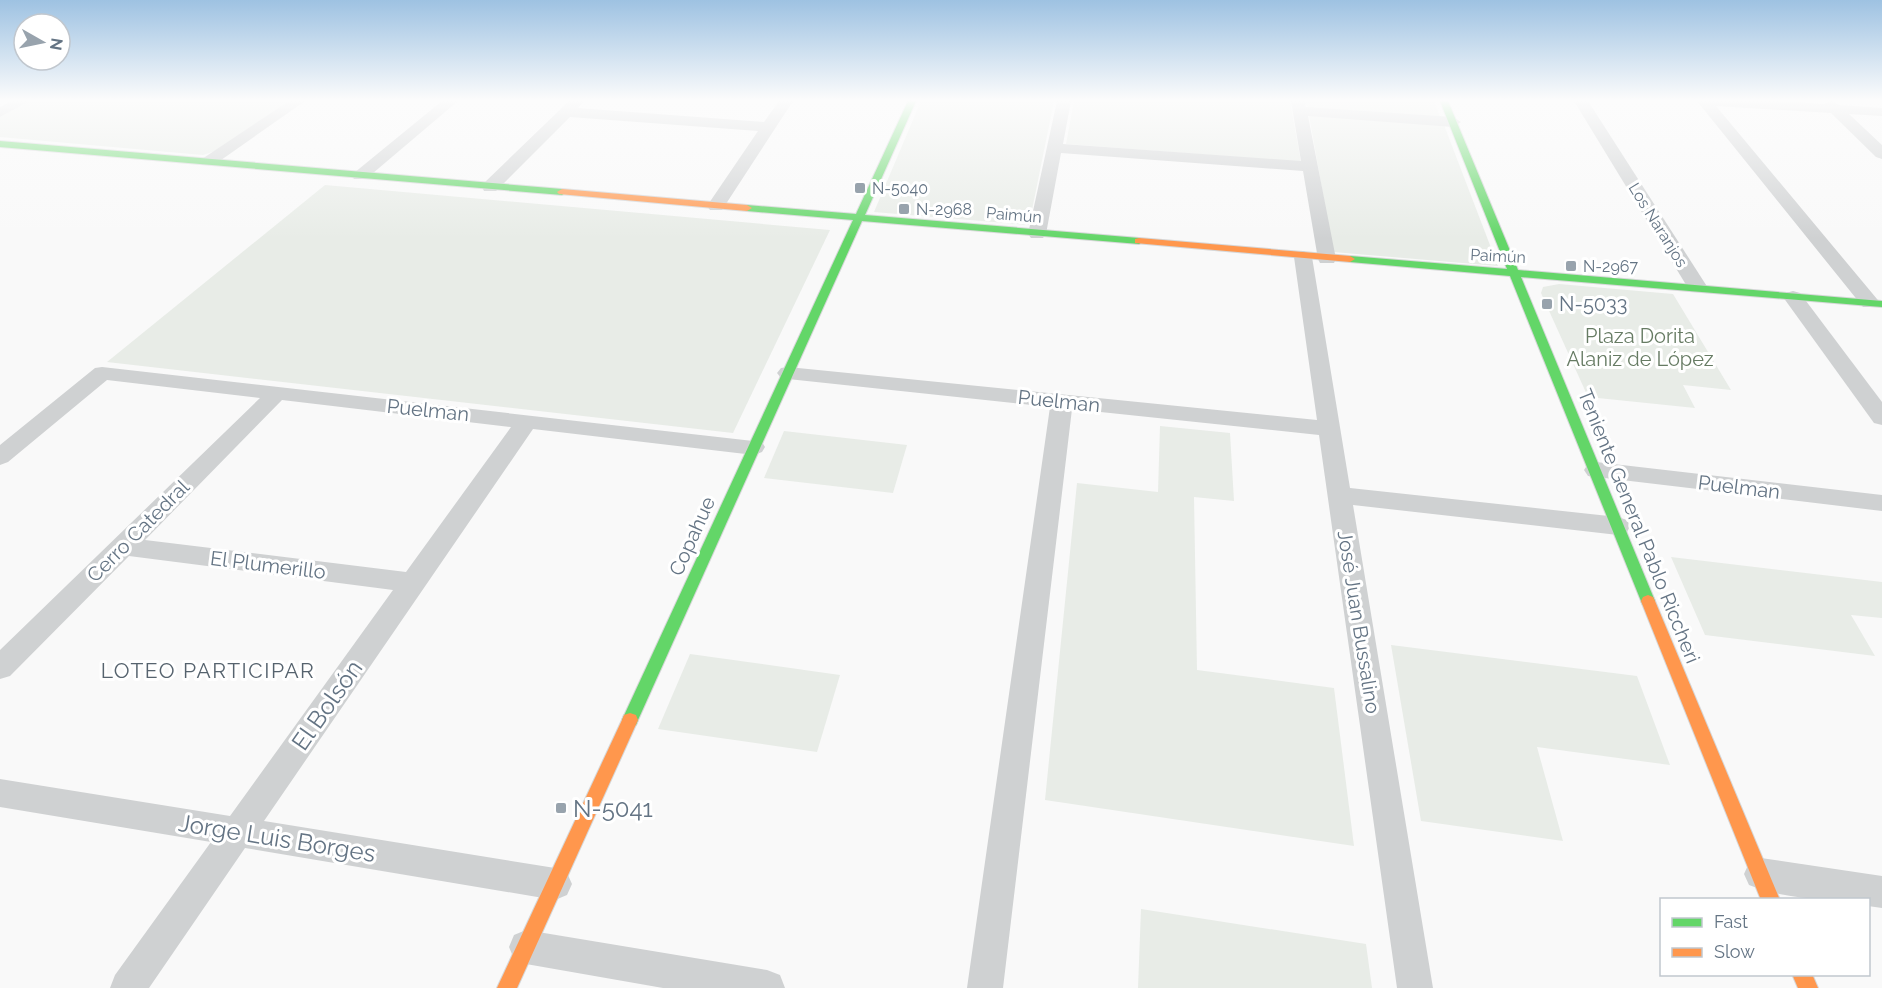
<svg xmlns="http://www.w3.org/2000/svg" width="1882" height="988" font-family="Raleway,sans-serif">
  <rect width="100%" height="100%" fill="#f9f9f9"/>
  <g fill="#e8ece7">
    <path d="M30,101H291L219,150L203,155L0,137V117Z"/>
    <path d="M921,101H1054L1029,225L874,212Z"/>
    <path d="M1074,101H1290L1301,162L1066,144Z"/>
    <path d="M1306,101H1434L1441,119L1308,109Z"/>
    <path d="M1309,115L1444,125L1498,266L1333,252Z"/>
    <path d="M325,185L830,230L733,433L107,362Z"/>
    <path d="M1559,284L1673,294L1731,390L1683,385L1695,408L1588,397L1541,293L1543,287Z"/>
    <path d="M1160,426L1230,433L1234,501L1194,497L1197,670L1334,688L1354,846L1045,800L1077,483L1158,492Z"/>
    <path d="M784,431L907,445L893,493L764,478Z"/>
    <path d="M1671,557L1882,582V618L1851,615L1875,656L1705,635Z"/>
    <path d="M1391,645L1637,676L1670,765L1537,747L1563,841L1421,821Z"/>
    <path d="M690,654L840,675L817,752L658,729Z"/>
    <path d="M1141,909L1366,944L1372,988H1138Z"/>
  </g>
  <g fill="none" stroke-linecap="round" stroke-linejoin="round">
    <defs>
      <g id="fast">
        <path d="M908,101H916L865,215L1139,238L1144,241L1139,244L862,221L638,720L636,725L630,727L624,725L622,720L853,220L747,211L742,208L747,205L856,214Z"/>
        <path d="M1440,101H1448L1518,270L1882,301V307L1521,277L1655,601L1653,605H1643L1641,601L1510,276L1350,262L1345,259L1350,256L1507,269Z"/>
        <path d="M0,141L562,189L567,192L562,195L0,147Z"/>
      </g>
      <g id="slow">
        <path d="M562,189L747,205L752,208L747,211L559,194L557,192Z"/>
        <path d="M1139,238L1350,256L1355,259L1350,262L1135,243V239Z"/>
        <path d="M1648,595L1653,597L1655,601L1780,900H1761L1641,601L1643,597Z"/>
        <path d="M630,713L636,715L638,720L517,988H497L622,720L624,715Z"/>
        <path d="M1792,974H1812L1818,988H1798Z"/>
      </g>
    </defs>
    <use href="#fast" stroke="#d6d7d8" stroke-width="2"/>
    <use href="#slow" stroke="#d6d7d8" stroke-width="2"/>
    <g fill="#cfd1d2" fill-rule="evenodd">
      <path d="M12,101H30L0,117V107Z"/>
      <path d="M289,101H305L214,165H202L200,162L202,159Z"/>
      <path d="M442,101H458L366,179H354L352,176L354,173Z"/>
      <path d="M569,101H584L578,108L764,122L779,101H793L722,210H710L707,206L758,131L570,117L496,191H484L482,187L484,183Z"/>
      <path d="M1057,101H1071L1063,144L1301,161L1291,101H1305L1306,107L1453,117L1461,122L1453,127L1308,116L1336,259L1334,263H1320L1318,259L1303,171L1061,153L1046,234L1043,238H1031L1028,234Z"/>
      <path d="M1574,101H1588L1708,288L1705,292H1691L1688,288Z"/>
      <path d="M1697,101H1776L1824,104L1832,101L1839,105L1882,108V116L1849,114L1882,145V159L1876,157L1831,113L1716,106L1877,299L1880,303L1877,307H1863Z"/>
      <path d="M1303,251L1309,253L1312,257L1350,488L1618,517L1627,520L1630,526L1627,532L1618,535L1353,505L1433,988H1397L1319,435L1072,409L1003,988H967L1050,407L788,379L781,378L777,373L781,368L788,367L1317,420L1294,257L1297,253Z"/>
      <path d="M1793,291L1800,293L1882,402V425L1874,423L1783,297L1786,293Z"/>
      <path d="M102,367L762,442L765,447L762,452L754,455L533,429L264,821L555,868L567,873L572,884L567,895L555,900L245,848L149,988H110L115,975L211,842L0,807V779L230,816L393,590L129,556L10,676L0,679V650L260,398L107,380L8,462L0,465V445L95,368ZM282,400L511,427L406,572L145,540Z"/>
      <path d="M1596,462L1882,495V511L1588,476L1584,470L1588,464Z"/>
      <path d="M1761,858L1882,876V908L1868,906V900C1830,900 1786,900 1749,885L1744,874L1749,863Z"/>
      <path d="M526,930L767,970L780,975L785,988H663L526,964L514,959L509,947L514,935Z"/>
    </g>
    <use href="#fast" fill="#63d668" fill-rule="evenodd"/>
    <use href="#slow" fill="#ff974d" fill-rule="evenodd"/>
  </g>
  <linearGradient id="sky" x2="0" y2="1"><stop stop-color="#9ec2e2"/><stop offset="0.42" stop-color="#fcfcfc"/><stop offset="1" stop-color="#fcfcfc" stop-opacity="0"/></linearGradient>
  <rect width="1882" height="239" fill="url(#sky)"/>
  <g fill="#98a3ad" stroke="#fff" stroke-width="2">
    <rect x="854" y="182" width="12" height="12" rx="3"/>
    <rect x="898" y="203" width="12" height="12" rx="3"/>
    <rect x="1565" y="260" width="12" height="12" rx="3"/>
    <rect x="1541" y="298" width="12" height="12" rx="3"/>
    <rect x="555" y="802" width="12" height="12" rx="3"/>
  </g>
  <g text-anchor="middle" dominant-baseline="central" stroke-width="6" stroke-linejoin="round" paint-order="stroke">
    <g font-size="16" fill="#647484" stroke="#fff" text-anchor="start">
      <text x="872" y="188">N-5040</text>
      <text x="916" y="209">N-2968</text>
      <text x="1583" y="266">N-2967</text>
    </g>
    <g font-size="16" fill="#647484" stroke="#fff">
      <text transform="translate(1014 215) rotate(5)">Paimún</text>
      <text transform="translate(1658 225) rotate(58)">Los Naranjos</text>
      <text transform="translate(1498 256) rotate(3)">Paimún</text>
    </g>
    <g font-size="20" fill="#647484" stroke="#fff" text-anchor="start">
      <text x="1559" y="304">N-5033</text>
    </g>
    <g font-size="20" fill="#667b63" stroke="#fff">
      <text x="1640" y="336">Plaza Dorita<tspan x="1640" dy="23">Alaniz de López</tspan></text>
    </g>
    <g font-size="20" fill="#647484" stroke="#fff">
      <text transform="translate(1059 401) rotate(6)">Puelman</text>
      <text transform="translate(428 410) rotate(6)">Puelman</text>
      <text transform="translate(1739 487) rotate(7)">Puelman</text>
      <text transform="translate(1639 526) rotate(68)">Teniente General Pablo Riccheri</text>
      <text transform="translate(138 531) rotate(-45)">Cerro Catedral</text>
      <text transform="translate(692 536) rotate(-66)">Copahue</text>
      <text transform="translate(268 565) rotate(7)">El Plumerillo</text>
      <text transform="translate(1359 622) rotate(81)">José Juan Bussalino</text>
    </g>
    <g font-size="21" letter-spacing="1.5" fill="#56636e" stroke="#fff">
      <text x="208" y="670">LOTEO PARTICIPAR</text>
    </g>
    <g font-size="24" fill="#647484" stroke="#fff">
      <text transform="translate(327 705) rotate(-55)">El Bolsón</text>
      <text transform="translate(277 838) rotate(9)">Jorge Luis Borges</text>
    </g>
    <g font-size="24" fill="#647484" stroke="#fff" text-anchor="start">
      <text x="573" y="808">N-5041</text>
    </g>
  </g>
  <rect x="1660" y="898" width="210" height="78" fill="#ffffff" stroke="#c1c7ce" stroke-width="1.5"/>
  <rect x="1672" y="918" width="30" height="9" fill="#63d668" stroke="#c1c7ce" stroke-width="1.5"/>
  <text x="1714" y="928" font-size="18" fill="#647484">Fast</text>
  <rect x="1672" y="948" width="30" height="9" fill="#ff974d" stroke="#c1c7ce" stroke-width="1.5"/>
  <text x="1714" y="958" font-size="18" fill="#647484">Slow</text>
  <g transform="translate(42 42) rotate(99)"><circle r="28" fill="#ffffff" stroke="#c1c7ce" stroke-width="1.5"/>
  <path d="M0-4.5L10 22L0 15L-10 22Z" fill="#98a3ad"/>
  <text y="-9" font-size="16" font-weight="bold" text-anchor="middle" fill="#647484">N</text>
  </g>
</svg>
